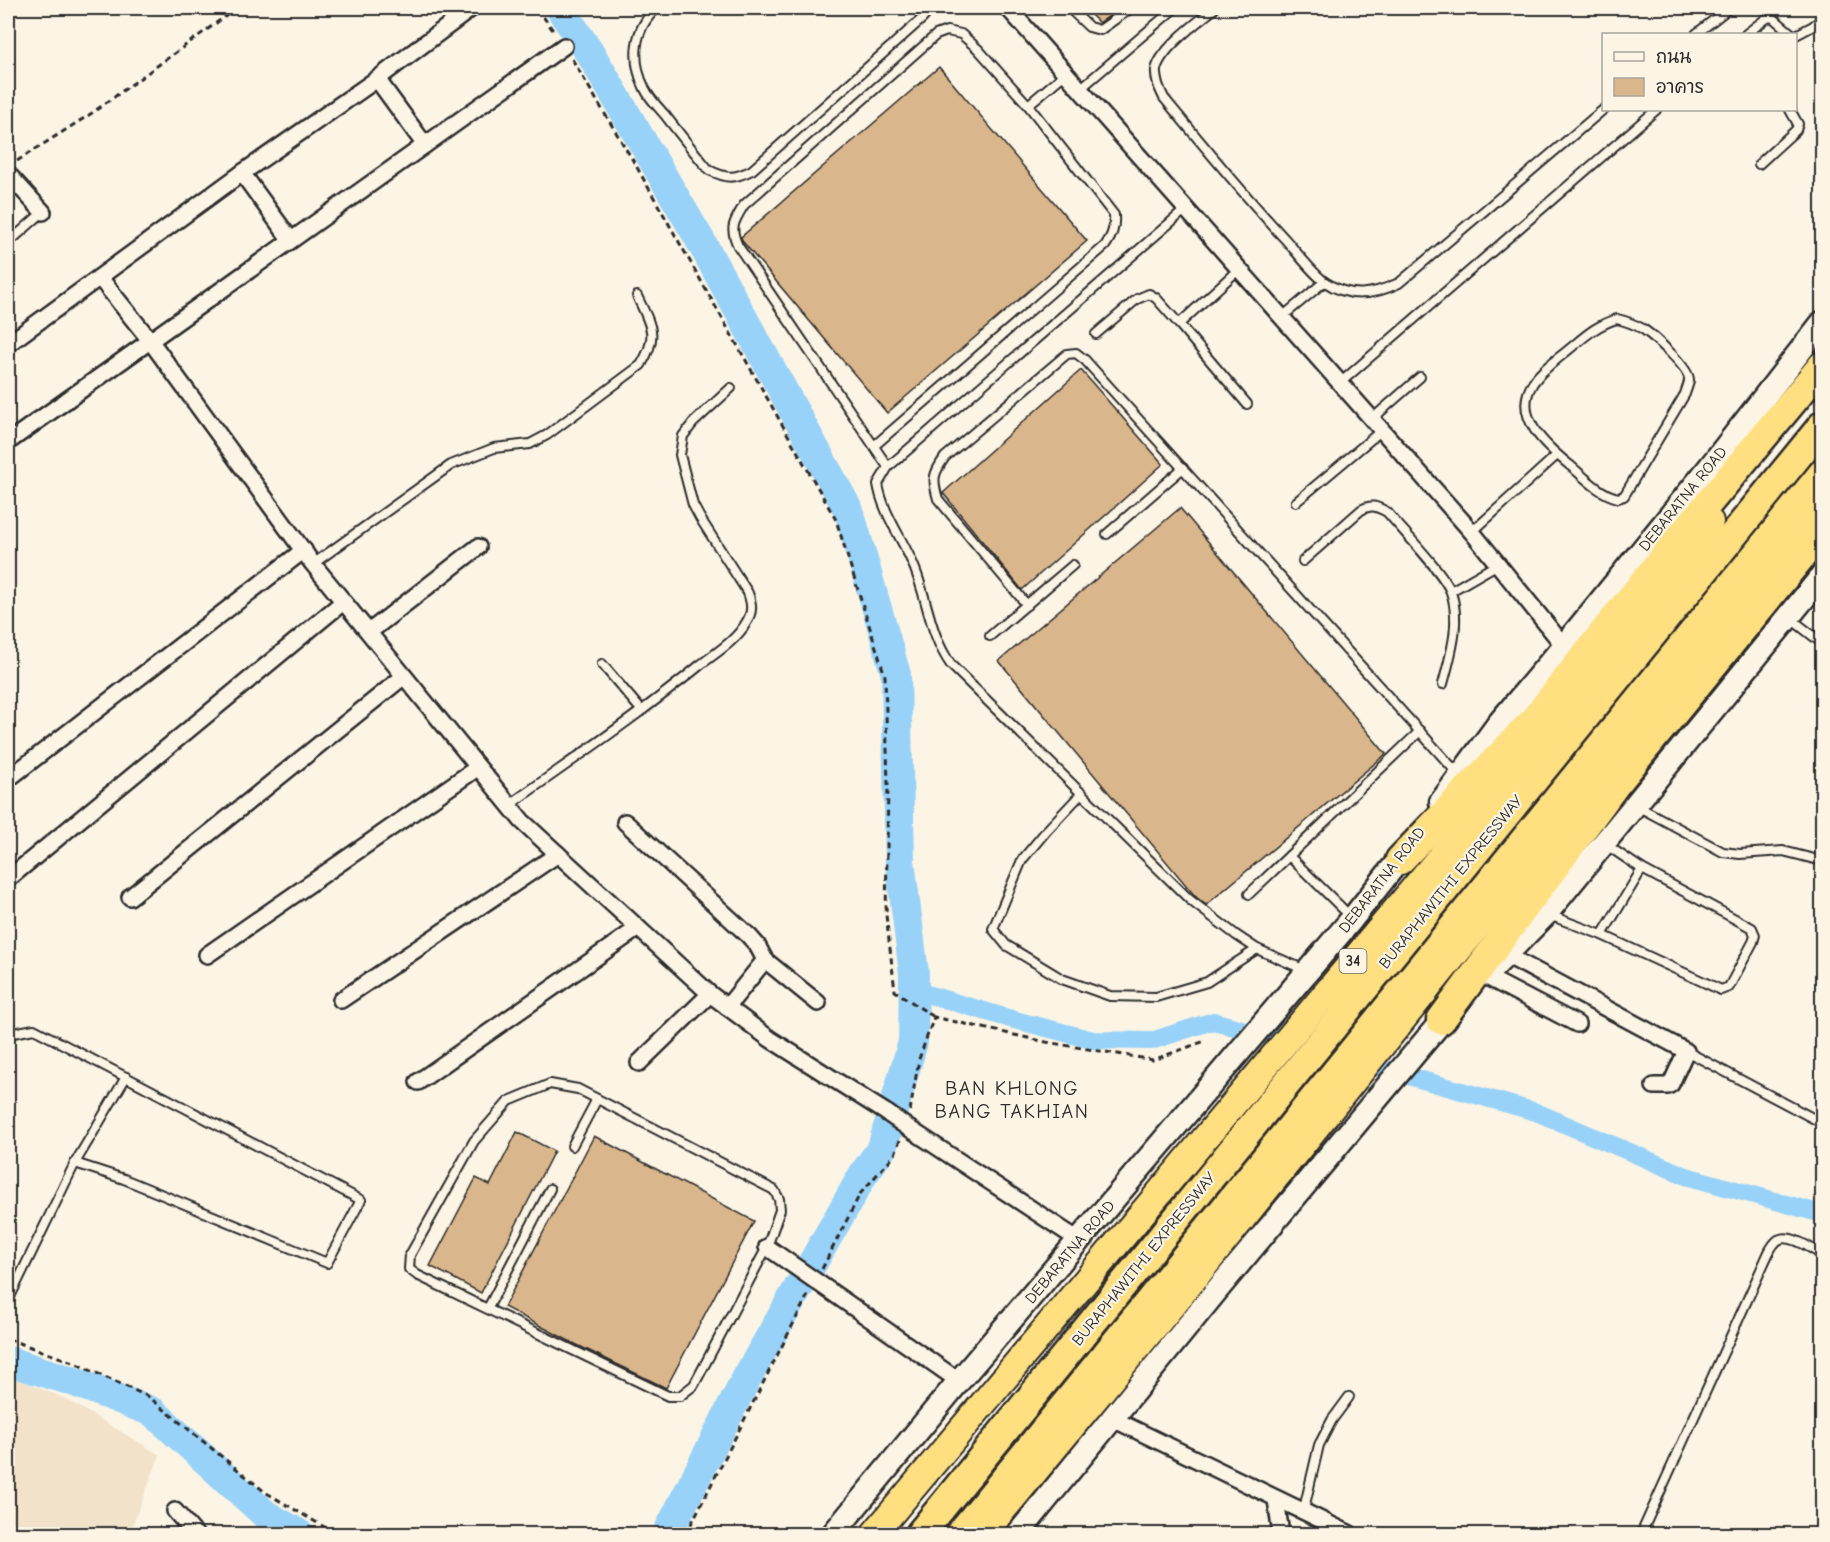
<svg xmlns="http://www.w3.org/2000/svg" width="1830" height="1542" font-family="'Comic Neue','Playpen Sans Thai',sans-serif">
  <rect width="100%" height="100%" fill="#fcf5e5"/>
  <filter id="ink" filterUnits="userSpaceOnUse"><feTurbulence type="fractalNoise" baseFrequency=".0167" numOctaves="2"/><feDisplacementMap in="SourceGraphic" scale="12" xChannelSelector="R" yChannelSelector="G"/><feConvolveMatrix kernelMatrix="1 2 1 2 8 2 1 2 1" color-interpolation-filters="sRGB"/></filter>
  <g filter="url(#ink)">
    <path fill="#f2e2ca" d="M8,1375L66,1399L160,1455L129,1534H8Z"/>
    <g fill="none" stroke-linecap="round" stroke-linejoin="round">
      <path stroke="#99d2f8" stroke-width="18" d="M913,990L1011,1019L1093,1040L1151,1041L1213,1021L1536,1112L1686,1176L1822,1214"/>
      <g stroke="#99d2f8" stroke-width="30">
        <path d="M560,8L593,58L699,238L849,511L896,675L900,861L914,973L913,1042L882,1148L863,1175L746,1379L667,1534"/>
        <path d="M8,1361L72,1381L153,1412L266,1515L299,1534"/>
      </g>
    </g>
    <g fill="#dab68c" stroke="#2b2b2b" stroke-width="1.5">
      <path d="M1084,8H1121L1099,23Z"/>
      <path d="M939,67L1087,241L887,413L743,242L741,237Z"/>
      <path d="M1081,370L1163,464L1022,590L943,493Z"/>
      <path d="M1180,508L1386,754L1206,905L1195,896L999,661Z"/>
      <path d="M517,1132L554,1151L481,1293L430,1266L476,1178L490,1185Z"/>
      <path d="M594,1136L754,1221L666,1388L573,1343L504,1307Z"/>
    </g>
    <g fill="none" stroke-linecap="round" stroke-linejoin="round">
      <defs>
        <g id="service">
          <path d="M657,8C633,29 631,61 645,89C649,98 658,107 665,115C679,133 694,152 709,170C727,179 734,179 752,170L923,18L931,8"/>
          <path d="M1069,8L1089,27L1100,30L1131,8"/>
          <path d="M1215,8C1198,22 1160,49 1156,70C1155,80 1160,90 1164,98C1203,145 1242,193 1284,238C1295,250 1312,273 1325,282C1350,299 1373,295 1399,283L1604,109"/>
          <path d="M1696,34L1729,8"/>
          <path d="M1746,34L1767,18L1772,17L1792,34"/>
          <path d="M1796,35L1813,26L1822,19"/>
          <path d="M1080,89L1175,8"/>
          <path d="M1028,105L1066,73"/>
          <path d="M1759,164L1796,130L1798,124L1790,110"/>
          <path d="M1186,209L888,467L878,484C883,515 904,540 915,569C928,602 930,635 951,665L1190,900L1236,935L1257,949L1305,970"/>
          <path d="M8,243L43,212"/>
          <path d="M1239,269L1179,324L1247,404"/>
          <path d="M1282,317L1324,282"/>
          <path d="M1617,319C1626,321 1634,324 1643,329C1653,336 1690,368 1689,380C1689,384 1686,390 1685,394L1630,486L1624,496L1618,498C1600,494 1585,478 1572,467C1548,448 1511,417 1533,383C1541,370 1555,361 1567,351C1583,338 1596,325 1617,319Z"/>
          <path d="M1096,334L1137,299L1149,294L1156,298L1179,324"/>
          <path d="M1340,383L1656,110"/>
          <path d="M1372,419L1420,377"/>
          <path d="M874,446L1105,246C1112,236 1115,228 1114,215L1028,105L978,49L961,34L947,31L936,35L744,205C734,222 729,227 738,246L888,467"/>
          <path d="M1296,502L1382,430"/>
          <path d="M1472,532L1557,455"/>
          <path d="M1107,534L1183,468"/>
          <path d="M1303,561L1361,510C1371,504 1376,506 1387,512C1402,530 1444,573 1451,592C1461,622 1451,654 1443,684"/>
          <path d="M313,564L451,465L494,448L530,444L547,435L641,365C659,335 651,326 637,296"/>
          <path d="M1451,591L1498,564"/>
          <path d="M1027,605L938,499C932,479 933,474 945,457L1067,354L1076,353L1085,360L1459,775"/>
          <path d="M1790,618L1822,643"/>
          <path d="M990,636L1073,565"/>
          <path d="M602,664L642,711"/>
          <path d="M1082,793L1047,830L1022,860L993,929L1006,945L1062,979L1110,996L1156,997L1207,982L1257,949"/>
          <path d="M508,806C572,760 638,716 699,666C714,654 736,641 746,623C753,612 752,604 748,593L700,518L693,505L680,455L683,436L693,423L731,388"/>
          <path d="M1637,806L1723,852L1740,854L1783,851L1822,861"/>
          <path d="M1289,856L1350,916"/>
          <path d="M1249,894L1420,731"/>
          <path d="M1549,915L1602,935L1642,869L1605,844"/>
          <path d="M1602,935L1721,990L1729,987L1753,942L1755,935L1752,928L1642,869"/>
          <path d="M8,1034L34,1029L361,1200L327,1263L124,1179L75,1163"/>
          <path d="M1686,1051L1822,1123"/>
          <path d="M550,1084L578,1089L774,1190L779,1199L780,1210L767,1247L694,1385L680,1396H668L417,1275L409,1269L410,1255L474,1141L509,1101Z"/>
          <path d="M572,1146L597,1099"/>
          <path d="M8,1301L75,1163L126,1077"/>
          <path d="M488,1308L550,1189"/>
          <path d="M1303,1513L1319,1445L1332,1420L1349,1397"/>
          <path d="M1641,1534L1769,1252C1771,1248 1774,1243 1778,1240C1790,1233 1812,1249 1822,1255"/>
        </g>
        <g id="minor">
          <path d="M1008,8L1472,532L1564,646"/>
          <path d="M377,79L425,145"/>
          <path d="M242,173L290,239"/>
          <path d="M8,174L43,212"/>
          <path d="M100,278L149,339L313,564L522,821L710,994L770,1039L887,1113"/>
          <path d="M8,344L242,173L377,79L472,8"/>
          <path d="M8,442L564,46"/>
          <path d="M369,632L478,547"/>
          <path d="M8,779L304,550"/>
          <path d="M625,822L749,936L757,945L765,960L727,1007"/>
          <path d="M8,879L343,602"/>
          <path d="M130,897L403,677"/>
          <path d="M207,955L477,768"/>
          <path d="M1506,955L1686,1051L1671,1084L1668,1086H1654"/>
          <path d="M765,960L818,1003"/>
          <path d="M1485,976L1577,1024"/>
          <path d="M341,1000L558,854"/>
          <path d="M639,1063L710,994"/>
          <path d="M418,1082L638,928"/>
          <path d="M907,1127L1080,1241"/>
          <path d="M767,1247L959,1381"/>
          <path d="M1113,1419L1350,1534"/>
          <path d="M1276,1500L1281,1534"/>
          <path d="M175,1511L195,1534"/>
        </g>
        <g id="secondary">
          <path d="M1441,802L1499,723L1564,646L1709,468L1822,323"/>
          <path d="M1489,972L1546,914L1822,576"/>
          <path d="M833,1534L959,1381L1352,919L1410,846"/>
          <path d="M1018,1534L1217,1290L1451,1010"/>
        </g>
        <g id="trunk">
          <path d="M874,1534L1548,728L1710,522"/>
          <path d="M983,1534L1197,1275L1822,498"/>
        </g>
        <g id="motorway">
          <path d="M1400,860L1532,722L1661,560L1822,366"/>
          <path d="M1441,1020L1616,784L1822,531"/>
          <path d="M920,1534L1822,426"/>
          <path d="M960,1534L1822,474"/>
        </g>
      </defs>
      <use href="#service" stroke="#2b2b2b" stroke-width="12"/>
      <use href="#minor" stroke="#2b2b2b" stroke-width="20"/>
      <use href="#secondary" stroke="#2b2b2b" stroke-width="27"/>
      <use href="#trunk" stroke="#2b2b2b" stroke-width="30"/>
      <use href="#motorway" stroke="#2b2b2b" stroke-width="33"/>
      <g stroke="#2b2b2b" stroke-width="3" stroke-dasharray="6 4.5" stroke-linecap="butt">
        <path d="M537,8L555,33"/>
        <path d="M572,59L635,164L836,520L885,676L888,785L886,915L895,991L934,1017"/>
        <path d="M17,161L92,113L237,8"/>
        <path d="M910,1111L919,1059L934,1017L1046,1042L1153,1060L1205,1041"/>
        <path d="M822,1269L860,1194L895,1154L900,1140"/>
        <path d="M8,1339L70,1361L149,1397L265,1492L336,1534"/>
        <path d="M686,1534L809,1293"/>
      </g>
      <use href="#service" stroke="#fcf5e5" stroke-width="8"/>
      <use href="#minor" stroke="#fcf5e5" stroke-width="15"/>
      <use href="#secondary" stroke="#fcf5e5" stroke-width="22"/>
      <use href="#trunk" stroke="#ffdf80" stroke-width="26"/>
      <use href="#motorway" stroke="#ffdf80" stroke-width="28"/>
      <defs>
        <path id="minor-bridge" d="M887,1113L907,1127"/>
      </defs>
      <use href="#minor-bridge" stroke="#2b2b2b" stroke-width="20" stroke-linecap="butt"/>
      <use href="#minor-bridge" stroke="#fcf5e5" stroke-width="15"/>
    </g>
  </g>
  <g text-anchor="middle" dominant-baseline="central" stroke-width="4.5" stroke-linejoin="round" paint-order="stroke">
    <rect fill="#fcf5e5" stroke="#6a6863" stroke-width="1.5" x="1339.5" y="949" width="27" height="24" rx="4.5"/>
    <g font-size="15" font-weight="bold" fill="#2b2b2b">
      <text x="1353" y="961">34</text>
    </g>
    <g font-size="16" fill="#2b2b2b" stroke="#fcf5e5">
      <text transform="translate(1683 499) rotate(-51)">DEBARATNA ROAD</text>
      <text transform="translate(1382 880) rotate(-52)">DEBARATNA ROAD</text>
      <text transform="translate(1451 882) rotate(-51)">BURAPHAWITHI EXPRESSWAY</text>
      <text transform="translate(1070 1252) rotate(-50)">DEBARATNA ROAD</text>
      <text transform="translate(1144 1259) rotate(-51)">BURAPHAWITHI EXPRESSWAY</text>
    </g>
    <g font-size="20" letter-spacing="1.5" fill="#2b2b2b" stroke="#fcf5e5">
      <text x="1012" y="1088">BAN KHLONG<tspan x="1012" dy="23">BANG TAKHIAN</tspan></text>
    </g>
  </g>
  <rect width="1830" height="1542" fill="none" stroke="#fcf5e5" stroke-width="30"/>
  <rect x="15" y="15" width="1800" height="1512" fill="none" stroke="#2b2b2b" stroke-width="2" filter="url(#ink)"/>
  <rect x="1602" y="33" width="195" height="78" fill="#fcf5e5" stroke="#a8a49b" stroke-width="1.5"/>
  <rect x="1614" y="52" width="30" height="9" fill="#fcf5e5" stroke="#a8a49b" stroke-width="1.5"/>
  <text x="1656" y="63" font-size="18" fill="#2b2b2b">ถนน</text>
  <rect x="1614" y="78" width="30" height="18" fill="#dab68c" stroke="#a8a49b" stroke-width="1.5"/>
  <text x="1656" y="93" font-size="18" fill="#2b2b2b">อาคาร</text>
</svg>
